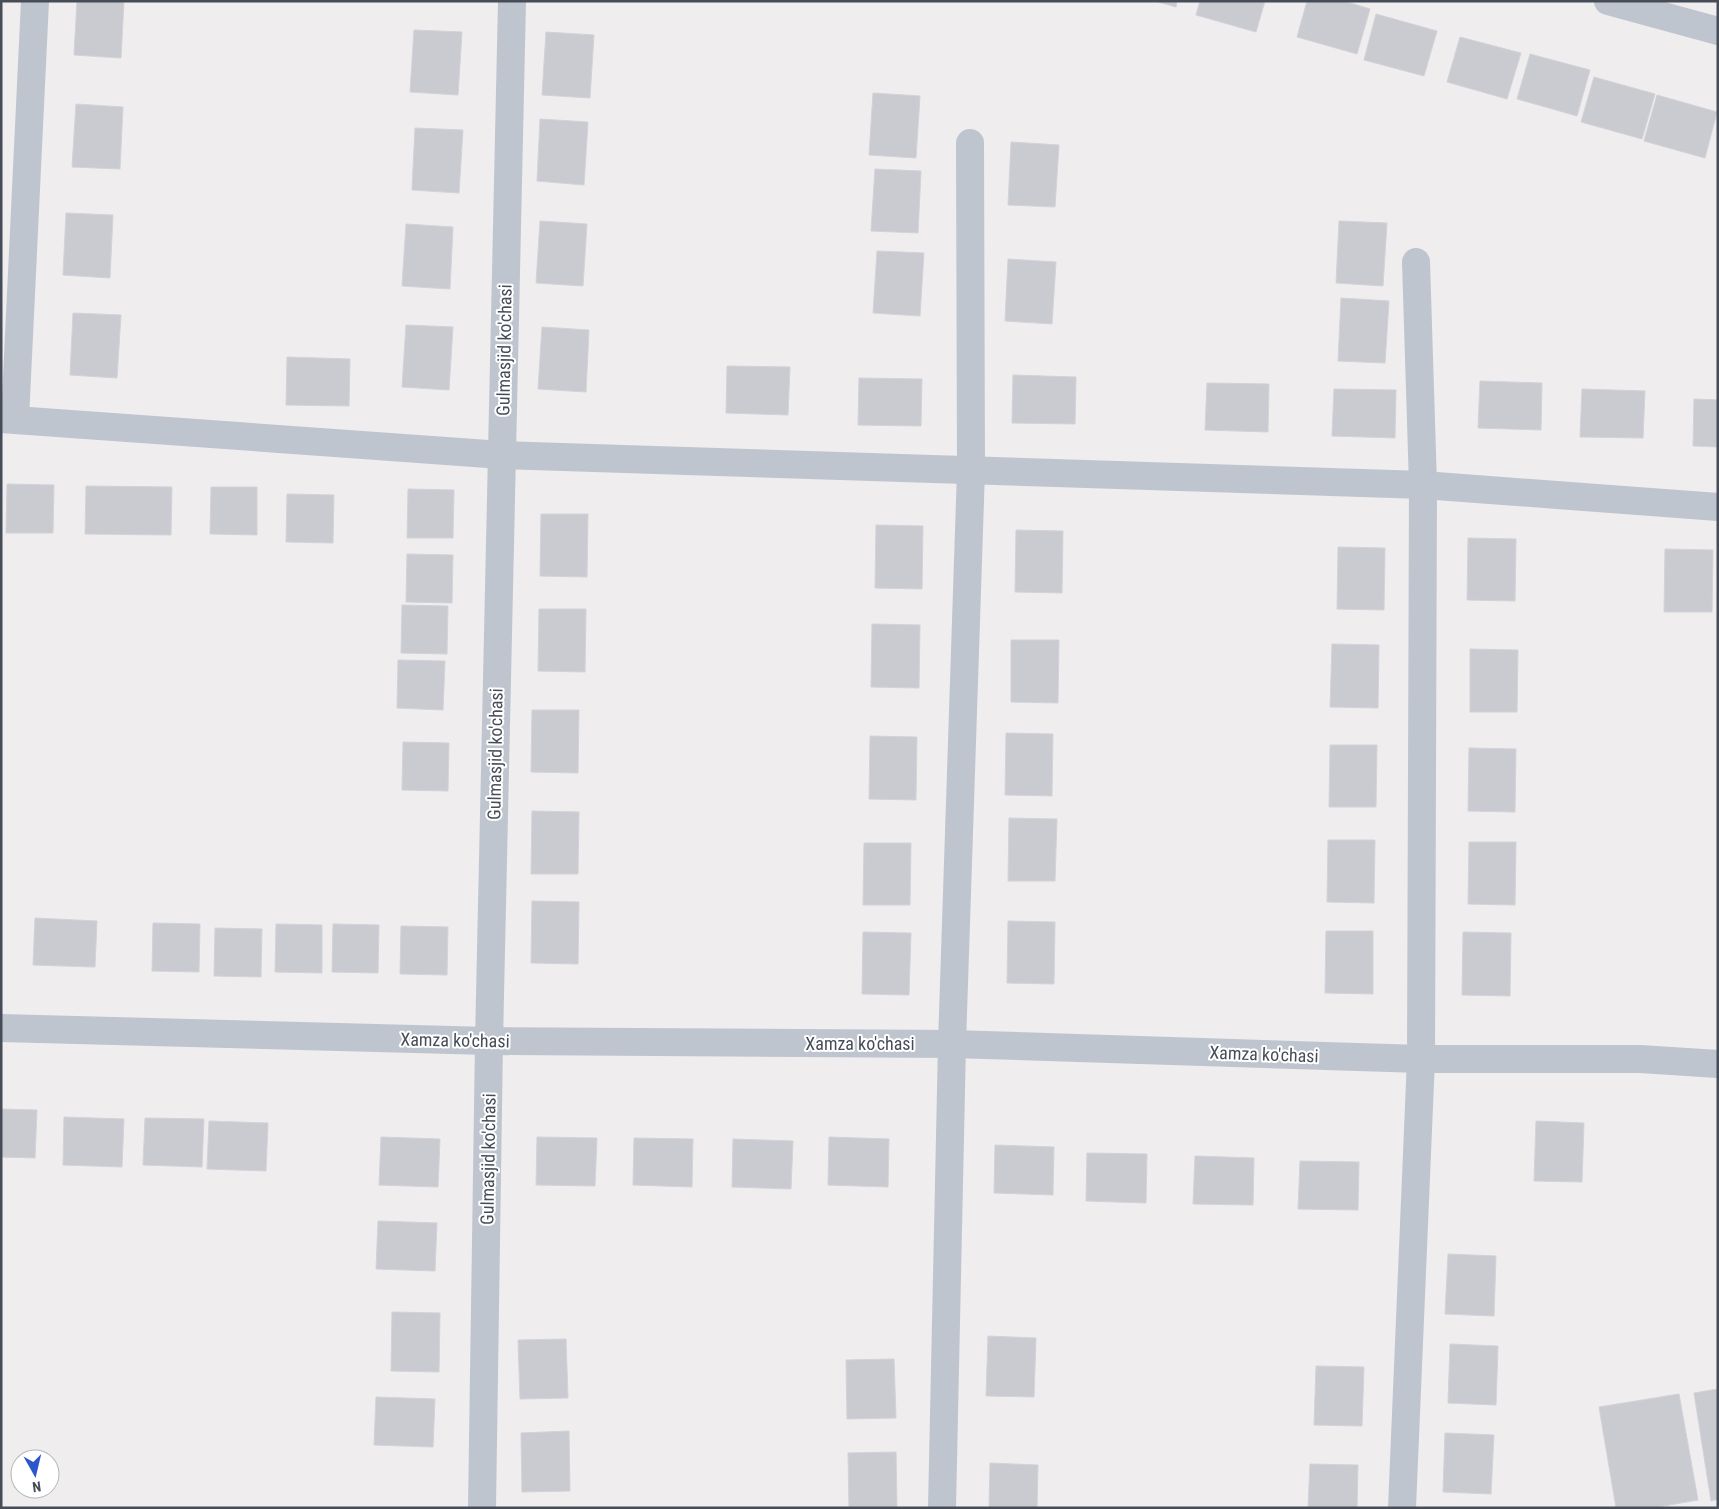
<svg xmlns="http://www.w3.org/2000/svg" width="1719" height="1509" font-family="'Roboto Condensed',sans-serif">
  <rect width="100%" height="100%" fill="#efeded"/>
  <g fill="#cacbd1" stroke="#d2d2d8">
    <path d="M77,1H124L121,58L74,55Z"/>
    <path d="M1155,1H1177L1176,7Z"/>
    <path d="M1200,1H1265L1256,32L1196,15Z"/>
    <path d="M1307,1H1344L1370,9L1357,54L1297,37Z"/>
    <path d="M1376,14L1437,31L1424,76L1364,60Z"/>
    <path d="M414,30L462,32L458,95L410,92Z"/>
    <path d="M546,32L594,35L590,98L542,95Z"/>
    <path d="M1460,37L1521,53L1507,99L1447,82Z"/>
    <path d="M1530,54L1590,70L1577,116L1517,99Z"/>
    <path d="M1594,77L1655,94L1642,139L1581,122Z"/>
    <path d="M873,93L920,96L916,158L869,155Z"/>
    <path d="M1657,95L1717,112L1705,158L1644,141Z"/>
    <path d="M76,104L123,107L120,169L72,167Z"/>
    <path d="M540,119L588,122L584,185L537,181Z"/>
    <path d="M415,128L463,130L459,193L412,190Z"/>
    <path d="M1011,142L1059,145L1055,207L1008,205Z"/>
    <path d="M875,169L921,171L918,233L871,231Z"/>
    <path d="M66,213L113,215L110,278L63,275Z"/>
    <path d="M540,221L587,224L583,286L536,283Z"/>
    <path d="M1339,221L1387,223L1383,286L1336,283Z"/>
    <path d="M406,224L453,227L450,289L402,286Z"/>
    <path d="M877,251L924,253L920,316L873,313Z"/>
    <path d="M1008,259L1056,262L1052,324L1005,321Z"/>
    <path d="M1341,298L1389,301L1385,363L1338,361Z"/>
    <path d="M73,313L121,315L117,378L70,375Z"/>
    <path d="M406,325L453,327L449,390L402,387Z"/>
    <path d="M542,327L589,330L586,392L538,389Z"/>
    <path d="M287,357L350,359L349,406L286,405Z"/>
    <path d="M727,366L790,367L788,415L726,413Z"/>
    <path d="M1013,375L1076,377L1075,424L1012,423Z"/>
    <path d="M859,378L922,379L921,426L858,425Z"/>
    <path d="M1480,381L1542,383L1541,430L1478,428Z"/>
    <path d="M1207,383L1269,384L1268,432L1205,430Z"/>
    <path d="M1334,389L1396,390L1395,438L1332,436Z"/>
    <path d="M1582,389L1645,391L1643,438L1580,437Z"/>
    <path d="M1694,399L1718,400V447L1693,446Z"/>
    <path d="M7,484L54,485L53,533H6Z"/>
    <path d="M86,486L172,487L171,535L85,534Z"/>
    <path d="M211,487H257V535L210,534Z"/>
    <path d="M408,489L454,490L453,538H407Z"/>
    <path d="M287,494L334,495L333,543L286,542Z"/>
    <path d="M541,514H588L587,577L540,576Z"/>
    <path d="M876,525L923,526L922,589L875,588Z"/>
    <path d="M1016,530L1063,531L1062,593L1015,592Z"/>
    <path d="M1468,538L1516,539L1515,601L1467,600Z"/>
    <path d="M1338,547L1385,548L1384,610L1337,609Z"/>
    <path d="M1665,549L1713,550L1712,612H1664Z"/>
    <path d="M407,554L453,555L452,603L406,602Z"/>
    <path d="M402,605L448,606L447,654L401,653Z"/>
    <path d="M539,609H586L585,672L538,671Z"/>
    <path d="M872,624L920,625L919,688L871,687Z"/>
    <path d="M1011,640H1059L1058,703L1011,702Z"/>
    <path d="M1332,644L1379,645L1378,708L1330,707Z"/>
    <path d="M1470,649L1518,650L1517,712H1470Z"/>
    <path d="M398,660L445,661L443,710L397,708Z"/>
    <path d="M532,710H579L578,773L531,772Z"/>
    <path d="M1006,733L1053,734L1052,796L1005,795Z"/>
    <path d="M870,736L917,737L916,800L869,799Z"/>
    <path d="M403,742L449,743L448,791L402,790Z"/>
    <path d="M1330,745H1377L1376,807H1329Z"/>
    <path d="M1469,748L1516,749L1515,812L1468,811Z"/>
    <path d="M532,811L579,812L578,874H531Z"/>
    <path d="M1009,818L1057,819L1055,881H1008Z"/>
    <path d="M1328,840H1375L1374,903L1327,902Z"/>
    <path d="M1469,842H1516L1515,905L1468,904Z"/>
    <path d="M864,843H911L910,905H863Z"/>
    <path d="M532,901L579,902L578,964L531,963Z"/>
    <path d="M35,918L97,921L95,967L33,965Z"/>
    <path d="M1008,921L1055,922L1054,984L1007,983Z"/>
    <path d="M153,923L200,924L199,972L152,971Z"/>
    <path d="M276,924L322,925V973L275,972Z"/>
    <path d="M333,924L379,925L378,973L332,972Z"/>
    <path d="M401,926L448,927L447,975L400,974Z"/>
    <path d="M215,928L262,929L261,977L214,976Z"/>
    <path d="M1326,931H1373V994L1325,993Z"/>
    <path d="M863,932L911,933L909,995L862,994Z"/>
    <path d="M1463,932L1511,933L1510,996L1462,995Z"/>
    <path d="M1,1109L37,1110L35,1158L1,1157Z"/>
    <path d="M64,1117L124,1119L122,1167L63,1165Z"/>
    <path d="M145,1118L204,1119L202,1167L143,1165Z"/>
    <path d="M209,1121L268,1123L266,1171L207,1169Z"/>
    <path d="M1536,1121L1584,1123L1582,1182L1534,1181Z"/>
    <path d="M381,1137L440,1139L438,1187L379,1185Z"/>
    <path d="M537,1137L597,1138L595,1186L536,1185Z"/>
    <path d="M829,1137L889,1139L888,1187L828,1185Z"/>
    <path d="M634,1138L693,1139L692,1187L633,1185Z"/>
    <path d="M733,1139L793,1141L791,1189L732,1187Z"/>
    <path d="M995,1145L1054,1147L1053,1195L994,1193Z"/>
    <path d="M1087,1153L1147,1154L1146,1203L1086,1201Z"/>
    <path d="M1195,1156L1254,1158L1253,1205L1193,1204Z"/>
    <path d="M1300,1161L1359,1162L1358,1210L1298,1209Z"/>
    <path d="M378,1221L437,1223L435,1271L376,1269Z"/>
    <path d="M1448,1254L1496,1256L1494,1316L1445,1314Z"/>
    <path d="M392,1312L440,1313L439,1372L391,1371Z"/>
    <path d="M988,1336L1036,1338L1034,1397L986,1396Z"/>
    <path d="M566,1339L568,1398L520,1399L518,1340Z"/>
    <path d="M1450,1344L1498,1346L1496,1405L1448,1403Z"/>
    <path d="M894,1359L896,1418L847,1419L846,1360Z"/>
    <path d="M1316,1366L1364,1367L1362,1426L1314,1425Z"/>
    <path d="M1718,1389V1499L1711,1501L1694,1393Z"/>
    <path d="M1679,1394L1698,1500L1652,1508H1616L1599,1407Z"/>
    <path d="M376,1397L435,1399L433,1447L374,1445Z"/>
    <path d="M569,1431L570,1491L522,1492L521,1433Z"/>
    <path d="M1445,1433L1494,1435L1491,1494L1443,1492Z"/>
    <path d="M896,1452L897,1508H849L848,1453Z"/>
    <path d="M990,1463L1038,1465L1037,1508H989Z"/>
    <path d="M1310,1464L1358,1465L1357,1508H1308Z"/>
  </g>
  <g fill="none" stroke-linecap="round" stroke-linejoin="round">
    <g stroke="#bfc5ce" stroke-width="28">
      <path d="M1608,1L1718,31"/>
      <path d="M1,419L502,455L1423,485L1718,507"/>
      <path d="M15,419L35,1"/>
      <path d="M1,1028L489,1041L952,1044L1421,1059H1640L1718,1064"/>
      <path d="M482,1508L489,1041L512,1"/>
      <path d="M942,1508L952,1044L971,470L970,143"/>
      <path d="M1402,1508L1421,1059L1423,485L1416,262"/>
    </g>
  </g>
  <g text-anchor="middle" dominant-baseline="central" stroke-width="4" stroke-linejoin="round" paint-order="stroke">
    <g font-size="18" fill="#474d58" stroke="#fff">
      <text transform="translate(504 350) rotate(-89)">Gulmasjid ko'chasi</text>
      <text transform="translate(495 754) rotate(-89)">Gulmasjid ko'chasi</text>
      <text transform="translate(455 1040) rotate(1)">Xamza ko'chasi</text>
      <text x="860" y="1043">Xamza ko'chasi</text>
      <text transform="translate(1264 1054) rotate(2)">Xamza ko'chasi</text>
      <text transform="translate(488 1159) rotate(-89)">Gulmasjid ko'chasi</text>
    </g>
  </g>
  <rect width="1719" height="1509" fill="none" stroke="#474d58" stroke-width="5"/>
  <g transform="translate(35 1474) rotate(172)"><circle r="24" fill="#ffffff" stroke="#b5b8bc"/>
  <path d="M0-4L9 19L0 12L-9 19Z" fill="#2c56ca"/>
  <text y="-8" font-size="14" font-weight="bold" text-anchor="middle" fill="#474d58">N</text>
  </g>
</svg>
